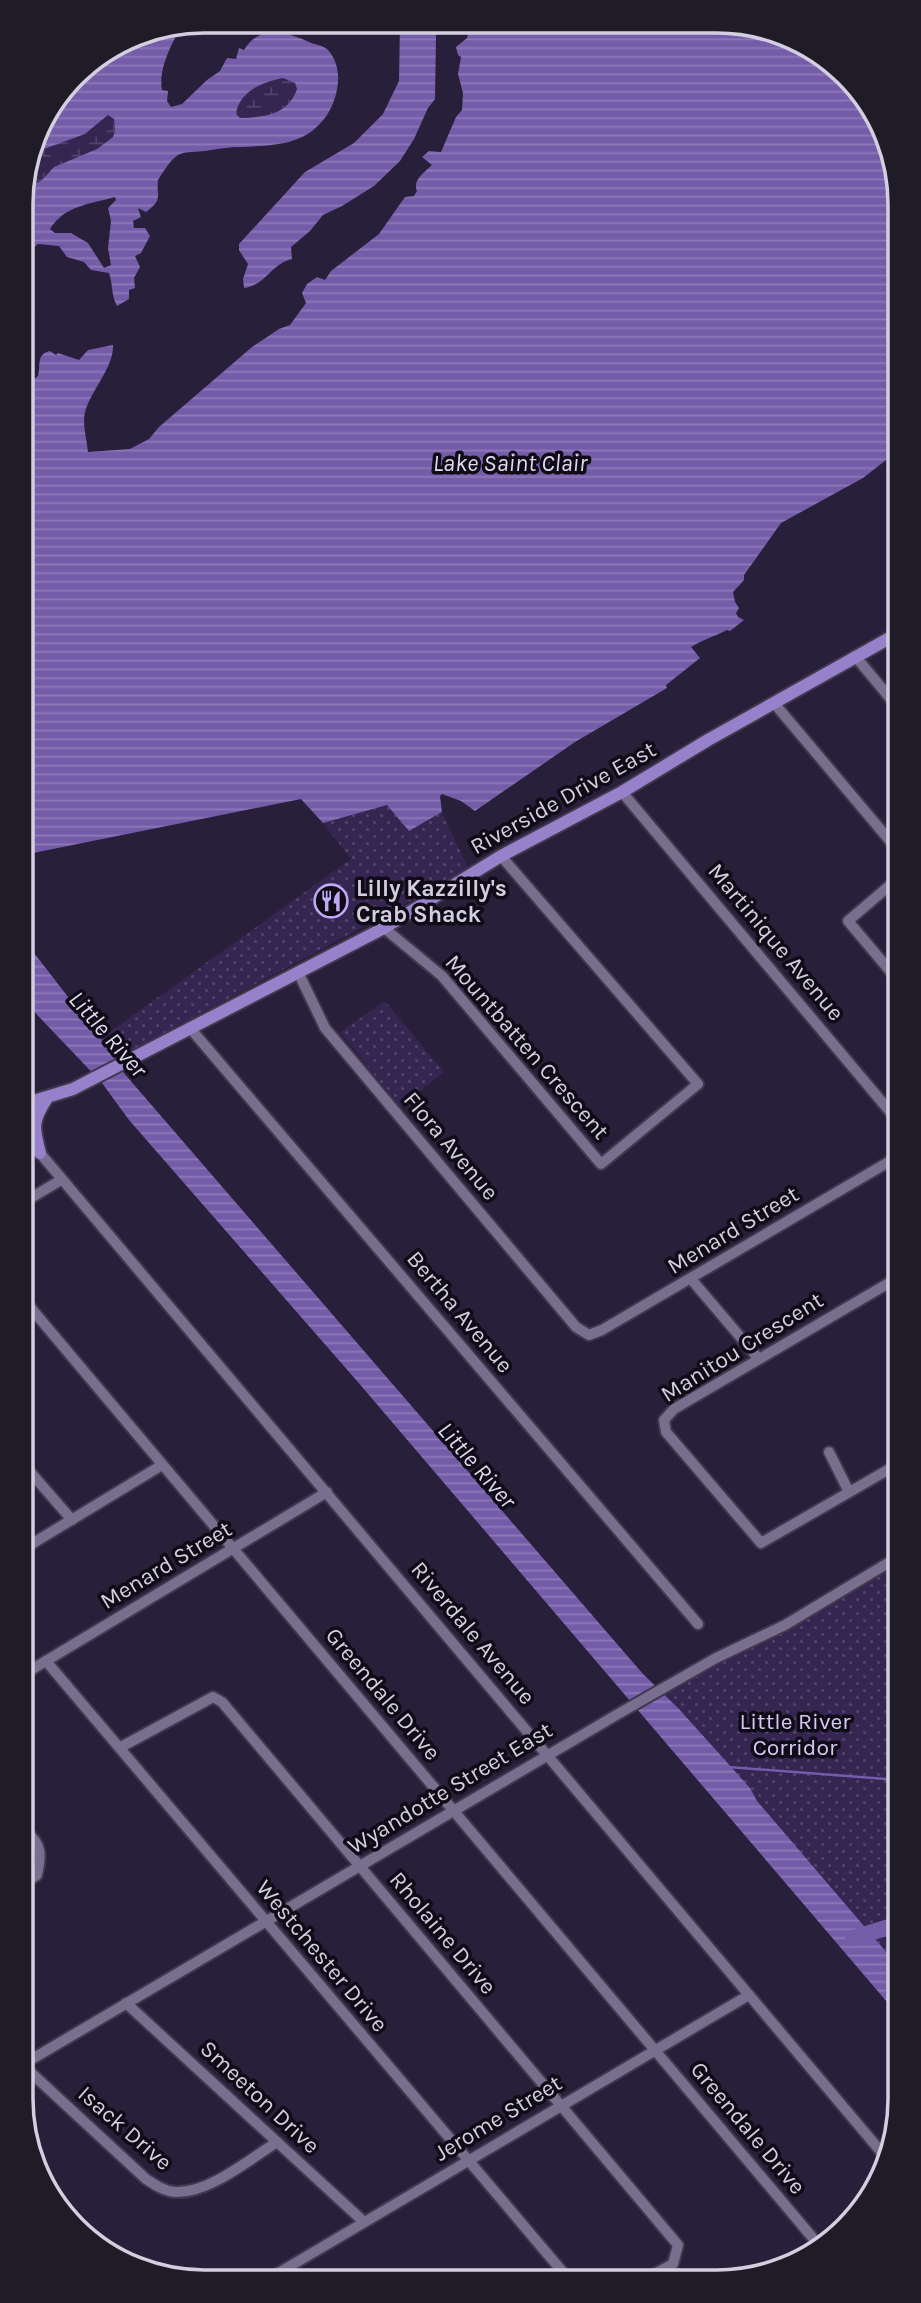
<svg xmlns="http://www.w3.org/2000/svg" width="921" height="2303" font-family="Karla,sans-serif">
  <defs>
    <pattern id="wetland-marsh" width="20" height="14" patternUnits="userSpaceOnUse" patternTransform="scale(1.75)"><rect width="20" height="14" fill="#342551"/><path d="M1 5h8M5 5V1M11 12h8M15 12V8" fill="none" stroke="#50446a"/></pattern>
    <pattern id="park-dots" width="8" height="8" patternUnits="userSpaceOnUse" patternTransform="scale(1.75)"><rect width="8" height="8" fill="#342551"/><path d="M2 2h.1M6 6h.1" fill="none" stroke="#50446a" stroke-width="1.8" stroke-linecap="round"/></pattern>
    <pattern id="water-rules" width="6" height="5" patternUnits="userSpaceOnUse" patternTransform="scale(1.75)"><rect width="6" height="5" fill="#755ca9"/><path d="M0 2.5h6" fill="none" stroke="#8e7ab8"/></pattern>
  </defs>
  <rect width="100%" height="100%" fill="#28203a"/>
  <g fill="url(#wetland-marsh)">
    <path d="M283,78L295,83L297,89C288,115 265,117 240,118L236,114C239,91 262,82 283,78Z"/>
    <path d="M108,115L114,119C114,124 117,131 114,136C106,147 62,165 48,173L42,180L22,191L28,168L44,149L91,130Z"/>
  </g>
  <g fill="url(#park-dots)">
    <path d="M387,805L409,831L442,812L469,870L116,1059L100,1039L351,859L323,823Z"/>
    <path d="M385,1001L444,1072L400,1107L340,1032Z"/>
    <path d="M898,1557L899,2016L634,1704Z"/>
  </g>
  <g fill="url(#water-rules)" fill-rule="evenodd">
    <path d="M400,22H441L436,36L435,99L428,108L414,139L400,161L374,186L342,206L323,215L310,231L291,247L292,259C271,264 266,285 244,288L243,279L248,264L239,250V244L305,172L354,143L383,114L399,81Z"/>
    <path d="M471,23L752,24L846,74L894,157L895,453L863,478L781,523L744,575V580L733,592L735,602L739,608L736,613L738,617L744,620L730,631L727,630C715,636 702,640 691,647L700,658L666,685L667,688L575,742L475,811L461,801L442,794L440,796L442,812L409,831L387,805L323,823L301,799L23,855L22,396L26,386L38,376C41,365 36,354 50,351L56,355L58,353L79,360L88,350L113,345C114,367 91,390 85,412C82,424 87,440 88,452L130,449L149,439L159,427L252,347L279,329L290,325L306,303L302,293L307,284L317,277L325,280L331,271L379,234L405,197L414,196L417,191C412,180 425,172 432,165L422,157L429,151L441,152L456,117L462,110L463,93L458,74L461,57L458,55L456,47L467,38Z"/>
    <path d="M182,25C172,43 158,69 162,90L168,91L167,101L171,107L182,104L207,80L220,71L227,58L236,59L239,48L244,50C259,25 285,31 309,42C315,45 323,45 328,50C344,68 339,96 327,115C306,146 275,145 242,147C229,147 217,149 205,151C196,152 186,151 178,155C170,160 164,171 158,180C156,196 164,199 146,212L138,208L141,217L133,221L134,228H145L150,236L141,253L135,256L140,267L134,278L135,288L129,290V299L117,306C111,295 113,284 109,273L91,270L84,262L67,257L59,246L38,244L22,257L21,192L42,180L54,167L97,149L113,137L115,131L114,119L108,115L85,134L44,149L28,168L40,123L83,67L124,41L126,46L136,43L138,34ZM283,78L295,83L297,89C288,115 265,117 240,118L236,114C239,91 263,82 283,78ZM115,197L116,200L108,208L111,221L108,248L111,265L104,268L88,243L71,233H55L50,229C65,205 91,204 115,197Z"/>
    <path d="M24,940L116,1059L123,1072L643,1674L679,1709L750,1788L757,1801L899,1967V2016L357,1381L129,1120L102,1083L24,1001Z"/>
  </g>
  <g fill="none" stroke-linecap="round" stroke-linejoin="round">
    <path stroke="#755ca9" stroke-width="2.5" d="M728,1767L899,1780"/>
    <path stroke="#755ca9" stroke-width="16" d="M853,1938L899,1924"/>
    <defs>
      <g id="minor">
        <path d="M855,656L895,704"/>
        <path d="M774,703L896,848"/>
        <path d="M622,792L897,1120"/>
        <path d="M896,880L848,921L896,978"/>
        <path d="M384,928L442,976L601,1164L698,1084L501,856"/>
        <path d="M298,972L325,1028L576,1327L589,1335L602,1330L897,1157"/>
        <path d="M190,1028L698,1624"/>
        <path d="M24,1134L888,2160"/>
        <path d="M24,1202L61,1180"/>
        <path d="M691,1279L759,1359"/>
        <path d="M897,1283L894,1280L674,1409L664,1420L666,1432L761,1543L898,1464"/>
        <path d="M25,1301L817,2243"/>
        <path d="M829,1452L849,1492"/>
        <path d="M25,1466L72,1520"/>
        <path d="M25,1548L162,1465"/>
        <path d="M46,1661L567,2277"/>
        <path d="M26,1673L327,1492"/>
        <path d="M121,1747L213,1697L222,1702L678,2245L673,2264L651,2276"/>
        <path d="M26,1832C43,1844 41,1857 37,1875L26,1882"/>
        <path d="M126,2003L364,2222"/>
        <path d="M27,2062L618,1714L716,1658L785,1625L898,1557"/>
        <path d="M27,2069L146,2179C155,2185 164,2191 175,2192C208,2194 250,2159 277,2142"/>
        <path d="M270,2278L749,1995"/>
      </g>
      <g id="major">
        <path d="M24,1104L73,1089L384,928L501,856L622,792L708,740L895,635"/>
        <path d="M40,1153C33,1127 32,1121 47,1098"/>
      </g>
    </defs>
    <use href="#minor" stroke="#40394e" stroke-width="14"/>
    <use href="#major" stroke="#40394e" stroke-width="16"/>
    <use href="#minor" stroke="#786f8e" stroke-width="10"/>
    <use href="#major" stroke="#9881cb" stroke-width="12"/>
  </g>
  <defs>
    <symbol id="restaurant-ring" viewBox="-11 -11 22 22"><circle r="9.5" fill="#0f0c17" stroke="#bea9f4" stroke-width="1.5"/><path d="M-5-6h1v4h1v-4h1v4h1v-4h1v5L-1.5 .5V6h-2V.5L-5-1ZM5-6V6H3V1.5H1.5Q1.5-4 5-6Z" fill="#bea9f4"/></symbol>
  </defs>
  <g fill-rule="evenodd">
    <use href="#restaurant-ring" x="312" y="882" width="38" height="38"/>
  </g>
  <g text-anchor="middle" dominant-baseline="central" stroke-width="7" stroke-linejoin="round" paint-order="stroke">
    <g font-size="23" fill="#d3cfe0" stroke="#0f0c17">
      <text transform="translate(563 798) rotate(-29)">Riverside Drive East</text>
      <text transform="translate(776 942) rotate(50)">Martinique Avenue</text>
      <text transform="translate(527 1047) rotate(49)">Mountbatten Crescent</text>
      <text transform="translate(451 1146) rotate(50)">Flora Avenue</text>
      <text transform="translate(733 1230) rotate(-31)">Menard Street</text>
      <text transform="translate(460 1312) rotate(50)">Bertha Avenue</text>
      <text transform="translate(742 1347) rotate(-32)">Manitou Crescent</text>
      <text transform="translate(166 1565) rotate(-31)">Menard Street</text>
      <text transform="translate(473 1633) rotate(50)">Riverdale Avenue</text>
      <text transform="translate(383 1694) rotate(50)">Greendale Drive</text>
      <text transform="translate(450 1788) rotate(-31)">Wyandotte Street East</text>
      <text transform="translate(443 1933) rotate(50)">Rholaine Drive</text>
      <text transform="translate(322 1956) rotate(50)">Westchester Drive</text>
      <text transform="translate(260 2097) rotate(43)">Smeeton Drive</text>
      <text transform="translate(498 2118) rotate(-31)">Jerome Street</text>
      <text transform="translate(125 2128) rotate(41)">Isack Drive</text>
      <text transform="translate(748 2128) rotate(50)">Greendale Drive</text>
    </g>
    <g font-size="23" font-weight="bold" fill="#d3cfe0" stroke="#0f0c17" text-anchor="start">
      <text x="356" y="888">Lilly Kazzilly's<tspan x="356" dy="26">Crab Shack</tspan></text>
    </g>
    <g font-size="23" fill="#d3c8f2" stroke="#0f0c17">
      <text x="795" y="1721">Little River<tspan x="795" dy="26">Corridor</tspan></text>
    </g>
    <g font-size="24" font-style="italic" fill="#dfdaf0" stroke="#0f0c17">
      <text x="510" y="463">Lake Saint Clair</text>
      <text transform="translate(108 1034) rotate(49)">Little River</text>
      <text transform="translate(477 1465) rotate(49)">Little River</text>
    </g>
  </g>
  <path d="M0 0H921V2303H0ZM204 33H717A171 171 0 0 1 888 204V2099A171 171 0 0 1 717 2270H204A171 171 0 0 1 33 2099V204A171 171 0 0 1 204 33Z" fill="#1f1c27" fill-rule="evenodd"/>
  <path fill="none" stroke="#d3cfe0" stroke-width="3.5" d="M204 33H717A171 171 0 0 1 888 204V2099A171 171 0 0 1 717 2270H204A171 171 0 0 1 33 2099V204A171 171 0 0 1 204 33Z"/>
</svg>
